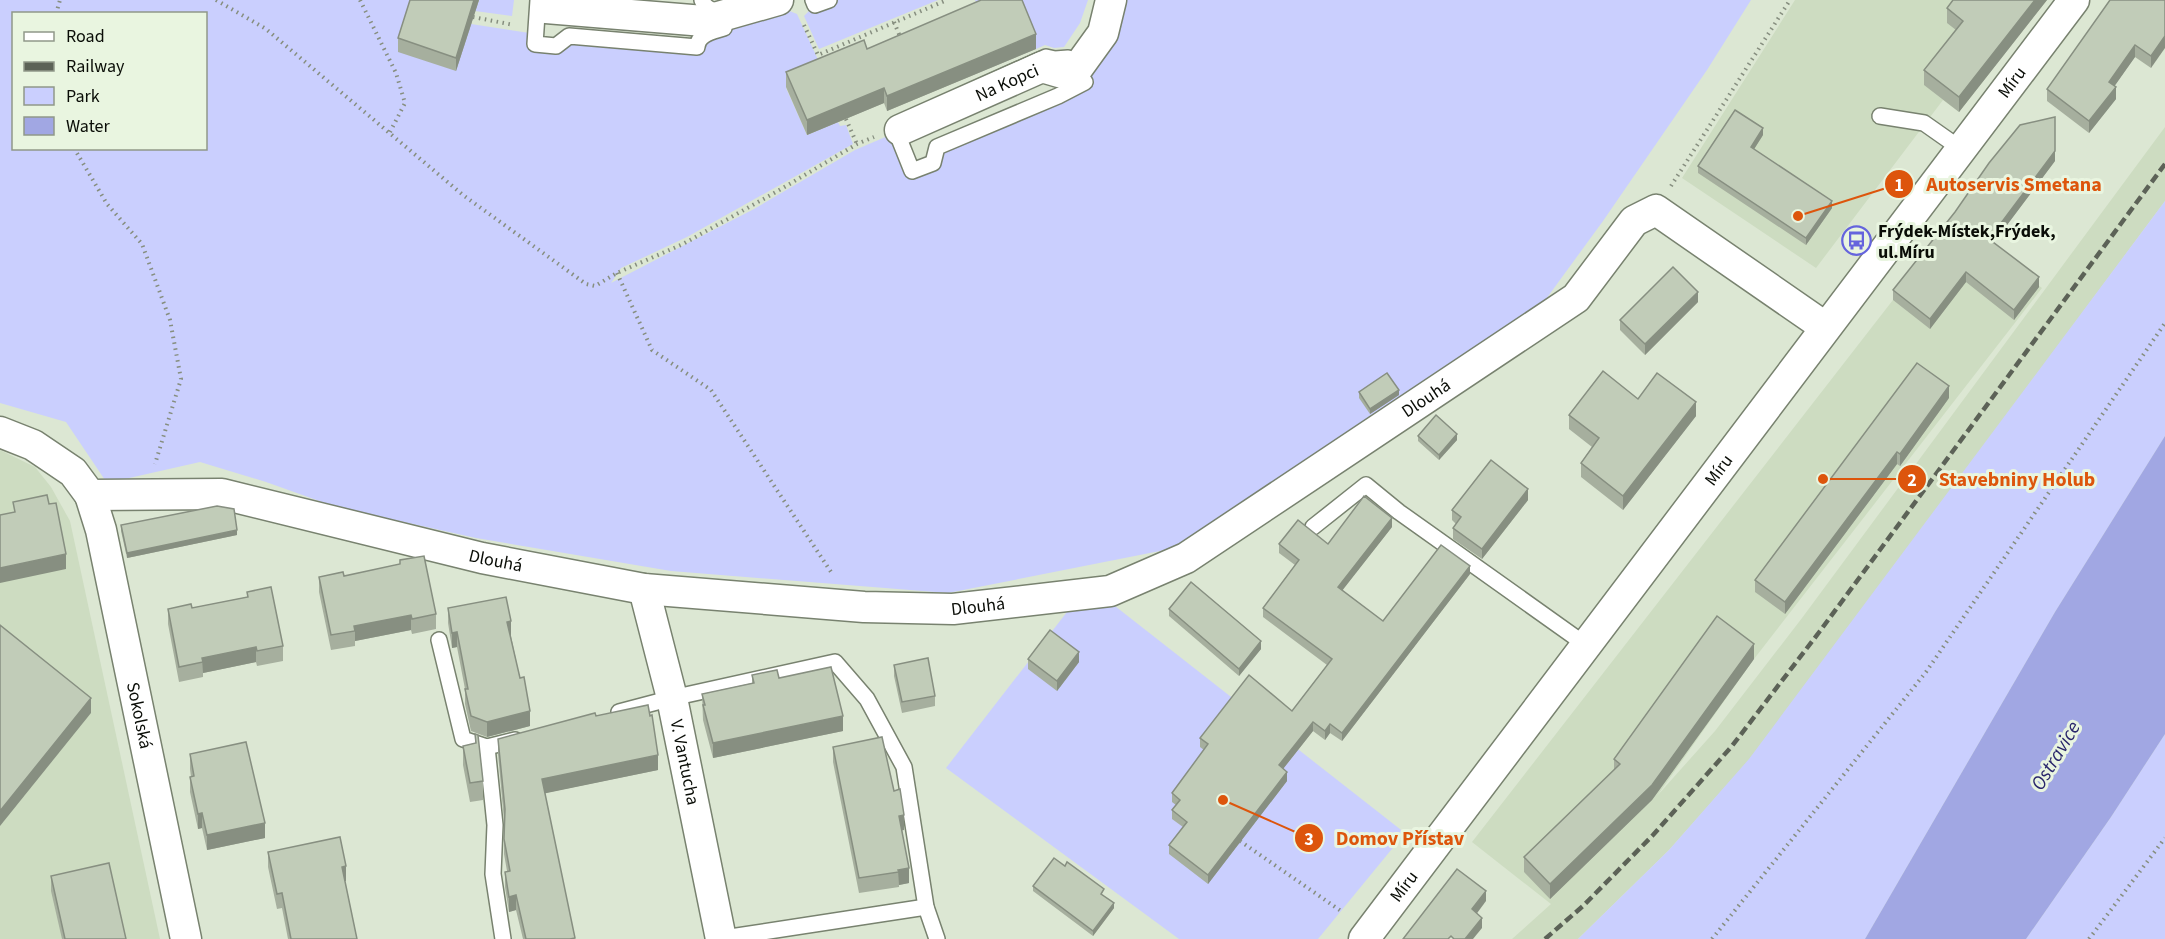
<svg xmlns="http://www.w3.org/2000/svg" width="2165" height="939" font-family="'Source Sans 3',sans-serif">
  <rect width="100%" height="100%" fill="#dce7d3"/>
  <g fill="#cddcc1">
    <path d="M1795,0H2047L1959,112L1943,100L1816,268L1682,178Z"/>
    <path d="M2165,127V201L1837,644L1749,760L1669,850L1578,939H1512L1551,904L1472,842L1931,251L2000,257L2042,288L1754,659L1657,796L1715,731L1802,618Z"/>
    <path d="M0,450L35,467L51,487L70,521L160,939H0Z"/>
  </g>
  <g fill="#cacffe" fill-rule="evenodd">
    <path d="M0,0H415L471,24L536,34L535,44L569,36L697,47L702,36L787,10L797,14L820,64L786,88L807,135L838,122L840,126L846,125L853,144L687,237L621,268L611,283L754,209L855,150L897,132L912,171L933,163L937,147L1085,82L1104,57L1115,35L1126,0H1751L1707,70L1603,221L1530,321L1170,549L948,593L671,571L476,538L336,507L266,482L200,462L107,483L66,422L0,403ZM14,14H206V148H14Z"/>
    <path d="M479,0H514L512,16L475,11Z"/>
    <path d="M829,0H938L819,49L804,16L815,5Z"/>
    <path d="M975,0H1088L1080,23L1064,47L1054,48L1045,45L1036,49L1016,0L979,8Z"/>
    <path d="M2165,201V436L2055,612L1865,939H1578L1669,850L1749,759Z"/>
    <path d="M1077,599H1106L1405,833L1318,939H1179L946,768Z"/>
    <path d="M2165,734V939H2026L2111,817Z"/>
  </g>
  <path fill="#a1a7e3" d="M2165,436V734L2111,817L2026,939H1865L2055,612Z"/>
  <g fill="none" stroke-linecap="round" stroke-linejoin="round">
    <defs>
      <g id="service">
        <path d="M538,0L535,44L556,46L569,36L697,47C698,34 712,32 724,28L719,12C711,10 705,8 702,0"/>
        <path d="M813,0L815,5L829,0"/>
        <path d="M1046,57L1055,59L1068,58L1085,82L1058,96L937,147L933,163L912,171L894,126Z"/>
        <path d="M1880,116L1924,123L1961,149"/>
        <path d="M1313,527L1366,485L1399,512L1586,645"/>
        <path d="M439,640L463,739L487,747L515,740"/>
        <path d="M619,712L672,698L835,662L867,699L904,767L926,907L937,939"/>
        <path d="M487,747L495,825L493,874L503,939"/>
        <path d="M717,939L926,907"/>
      </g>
      <g id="minor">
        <path d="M546,8L704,21L778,0"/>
        <path id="s1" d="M900,130L1042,67L1059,72L1077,69L1103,33L1111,0"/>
        <path id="s2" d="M0,432L33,445L73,472L90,495L222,494L482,558L644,589L864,607L953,609L1110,591L1186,558L1576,298L1634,221L1656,210L1825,327"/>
        <path id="s3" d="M90,495L101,530L186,939"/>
        <path id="s4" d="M644,589L672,698L721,939"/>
        <path id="s5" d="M1364,939L2074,0"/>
      </g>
    </defs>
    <use href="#service" stroke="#78826f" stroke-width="18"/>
    <use href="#minor" stroke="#78826f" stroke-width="33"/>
    <g stroke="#868e7f" stroke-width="4" stroke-dasharray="1.5 4.5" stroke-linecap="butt">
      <path d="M216,0L266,29L463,195L586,284L595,286L617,273L683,244L776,192L857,144L874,137"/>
      <path d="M360,0L396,73L405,103L390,132"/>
      <path d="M56,14L60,0"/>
      <path d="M473,17L514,25"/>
      <path d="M894,22L901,39"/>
      <path d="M804,25L818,55L947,0"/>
      <path d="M846,119L857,144"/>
      <path d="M74,148L107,204L142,244L170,320L181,379L155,464"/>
      <path d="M1671,186L1790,0"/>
      <path d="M617,273L652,350L711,390L833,575"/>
      <path d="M1240,841L1341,911"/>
      <path d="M1712,939L1926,672L2165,323"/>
      <path d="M2089,939L2165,838"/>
    </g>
    <use href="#service" stroke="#fff" stroke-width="15"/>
    <use href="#minor" stroke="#fff" stroke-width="30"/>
    <path stroke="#5c6257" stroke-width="4.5" stroke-dasharray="9 4.5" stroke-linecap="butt" d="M1545,939L1583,906L1653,835L1732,746L1820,631L2165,164"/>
  </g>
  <g fill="#a6af9e">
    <path d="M410,0H479L456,71L398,52V38Z"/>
    <path d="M1953,0H2047L1959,112L1924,85V70L1956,30L1947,23V8Z"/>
    <path d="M2165,0L2151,68L2135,57L2114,86L2116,99L2089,133L2047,101V89Z"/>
    <path d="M867,49H1036L887,111L884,103L807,135L786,87V72Z"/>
    <path d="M1763,135L1754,149L1832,208L1806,245L1698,173V166Z"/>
    <path d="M2055,161L1994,242L2039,287L2014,320L1966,282L1930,329L1893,300V290L1955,212Z"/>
    <path d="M1698,302L1645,355L1620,330V320Z"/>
    <path d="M1359,392L1399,395L1370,414L1359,398Z"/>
    <path d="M1949,398L1900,466L1897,464L1785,614L1755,592V580Z"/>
    <path d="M1638,399L1696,416L1623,510L1581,477V463L1592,447L1569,429V415Z"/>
    <path d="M1418,436L1457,440L1439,460L1418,441Z"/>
    <path d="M1528,500L1482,559L1453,539V528L1456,524L1452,520V510Z"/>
    <path d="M121,525L237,535L127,558L121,531Z"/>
    <path d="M1392,527L1342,590L1383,621L1470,574L1342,741L1330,733L1325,740L1313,731L1283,769L1287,781L1208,884L1169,854V845L1183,827L1172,819V810L1176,805L1172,802V793L1204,750L1200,747V738L1292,711L1327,665L1263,617V608L1295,565L1279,553V544H1328Z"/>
    <path d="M319,577L436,614V629L412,634L411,630L355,641V646L331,650L319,592Z"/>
    <path d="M247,592L283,646V661L257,666L256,662L203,673V677L179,682L168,624V609L192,608L247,597Z"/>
    <path d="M448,608L511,636L530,726L487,737L471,731L465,704V689L457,647L452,648L448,623Z"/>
    <path d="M1169,609L1261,649L1239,676L1169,616Z"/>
    <path d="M1028,659L1079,662L1057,691L1028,669Z"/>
    <path d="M1754,659L1652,800L1550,899L1524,872V857L1614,770V759Z"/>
    <path d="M894,665L935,696V706L902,713L894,676Z"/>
    <path d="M752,675L779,678L843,731L713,758L703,720L702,694L752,683Z"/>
    <path d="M596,716L658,770L545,793L575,939H523L516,910L509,912L505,887V872L507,871L504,854V820L498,754V739Z"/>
    <path d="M475,734L483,781V800L470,802L463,765V746L475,743Z"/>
    <path d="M833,747L894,791L904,830H902L909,883L899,885V887L859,893L833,762Z"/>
    <path d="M190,754L265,838L207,850L202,828L198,829L190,792V777H191L190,769Z"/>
    <path d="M268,852L346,881H345L357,939H288L282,908L277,909L268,867Z"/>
    <path d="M51,876L126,939H62L51,891Z"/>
    <path d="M1033,886L1104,895H1103L1114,908L1093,936L1033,891Z"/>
  </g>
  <g fill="#878f81">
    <path d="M474,0H479L456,71V58Z"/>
    <path d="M2035,0H2047L1959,112V97Z"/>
    <path d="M1036,34V49L887,111V96Z"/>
    <path d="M2165,36V48L2151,68V56Z"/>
    <path d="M2135,45V57L2109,94V82Z"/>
    <path d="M2116,87V99L2089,133V121Z"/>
    <path d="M884,88V103L807,135V120Z"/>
    <path d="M1763,128V135L1751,154V147Z"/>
    <path d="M2055,151V161L1989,249V239Z"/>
    <path d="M1832,201V208L1806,245V238Z"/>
    <path d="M1966,272V282L1930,329V319Z"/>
    <path d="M2039,277V287L2014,320V310Z"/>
    <path d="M1698,292V302L1645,355V344Z"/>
    <path d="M1949,386V398L1900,466V454Z"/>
    <path d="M1399,390V395L1370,414V409Z"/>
    <path d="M1696,402V416L1623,510V496Z"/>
    <path d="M1457,434V440L1439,460V455Z"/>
    <path d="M1897,452V464L1785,614V602Z"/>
    <path d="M1528,489V500L1482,559V549Z"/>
    <path d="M1392,518V527L1338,596V587Z"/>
    <path d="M237,530V535L127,558V553Z"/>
    <path d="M66,554V569L0,583V568Z"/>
    <path d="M1470,566V574L1342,741V733Z"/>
    <path d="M411,615V630L355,641V631L354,626Z"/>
    <path d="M511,621V636L507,637V622Z"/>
    <path d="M457,632V647L452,648V633Z"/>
    <path d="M1261,641V649L1239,676V669Z"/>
    <path d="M1754,644V659L1652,800L1550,899V884Z"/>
    <path d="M256,647V662L203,673L202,658Z"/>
    <path d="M1079,652V662L1057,691V681Z"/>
    <path d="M91,698V713L0,826V811Z"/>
    <path d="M530,711V726L487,737V722Z"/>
    <path d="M843,716V731L713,758V743Z"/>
    <path d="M1313,722V731L1279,774V765Z"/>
    <path d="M1330,724V733L1325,740V731Z"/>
    <path d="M658,755V770L542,794V779Z"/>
    <path d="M1287,772V781L1208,884V875Z"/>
    <path d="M202,813V828L198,829V814Z"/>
    <path d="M904,815V830L899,831V816Z"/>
    <path d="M265,823V838L207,850V835Z"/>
    <path d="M346,866V881H342V867Z"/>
    <path d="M909,868V883L899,885L898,870Z"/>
    <path d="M1486,891V901L1472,920V909Z"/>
    <path d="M516,895V910L509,912V897Z"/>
    <path d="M1114,903V908L1093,936V931Z"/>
    <path d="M1482,918V928L1473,939H1465Z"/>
  </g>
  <g fill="#c1ccb8" stroke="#878f81" stroke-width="1.5">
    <path d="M410,0H474L456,58L398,38Z"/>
    <path d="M981,0H1022L1036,34L887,96L884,88L807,120L786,72L864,40L867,49Z"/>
    <path d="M1953,0H2035L1959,97L1924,70L1963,21L1947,8Z"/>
    <path d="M2110,0H2165V36L2151,56L2135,45L2109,82L2116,87L2089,121L2047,89Z"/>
    <path d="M1735,110L1763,128L1751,147L1832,201L1806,238L1698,166Z"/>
    <path d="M2055,117V151L1989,239L2039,277L2014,310L1966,272L1930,319L1893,290L1955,212L1989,163L2020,125Z"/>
    <path d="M1673,267L1698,292L1645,344L1620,320Z"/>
    <path d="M1917,363L1949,386L1900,454L1897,452L1785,602L1755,580Z"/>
    <path d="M1603,371L1638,399L1657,373L1696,402L1623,496L1581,463L1599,438L1569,415Z"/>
    <path d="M1387,373L1399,390L1370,409L1359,392Z"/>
    <path d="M1436,415L1457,434L1439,455L1418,436Z"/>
    <path d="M1491,460L1528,489L1482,549L1453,528L1461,517L1452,510Z"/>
    <path d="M47,495L49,504L56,503L66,554L0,568V515L15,512L13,502Z"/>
    <path d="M1364,496L1392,518L1338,587L1383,621L1441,545L1470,566L1342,733L1330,724L1325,731L1313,722L1279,765L1287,772L1208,875L1169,845L1187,822L1172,810L1180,800L1172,793L1208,744L1200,738L1249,675L1292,711L1332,659L1263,608L1299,560L1279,544L1298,520L1328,544Z"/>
    <path d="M217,506L234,509L237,530L127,553L121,525Z"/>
    <path d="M424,556L436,614L412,619L411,615L354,626L355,631L331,635L319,577L343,572L344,576L400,564V560Z"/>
    <path d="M1191,582L1261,641L1239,669L1169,609Z"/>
    <path d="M271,587L283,646L257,651L256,647L202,658L203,662L179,667L168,609L191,604L192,608L248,597L247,592Z"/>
    <path d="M506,597L511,621L507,622L520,678L524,677L530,711L487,722L471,716L465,689H468L457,632L452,633L448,608Z"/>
    <path d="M1717,616L1754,644L1652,785L1550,884L1524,857L1620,764L1614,759Z"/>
    <path d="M0,625L91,698L0,811Z"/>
    <path d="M1050,630L1079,652L1057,681L1028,659Z"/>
    <path d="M928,658L935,696L902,702L894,665Z"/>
    <path d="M831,667L843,716L713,743L703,705H705L702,694L754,683L752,675L777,670L779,678Z"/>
    <path d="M648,705L650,716L652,715L658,755L542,779L575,938L570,939H526L516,895L509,897L505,872L510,871L504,839L505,809L498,739L595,713L596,716Z"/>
    <path d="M475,734L478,735L483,781L470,783L463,746L476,743Z"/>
    <path d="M882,737L894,791L900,789L904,815L899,816L909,868L898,870L899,872L859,878L833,747Z"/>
    <path d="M246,742L265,823L207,835L202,813L198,814L190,777L194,776L190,754Z"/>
    <path d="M340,837L346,866L342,867L357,939H291L282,893L277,894L268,852Z"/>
    <path d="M1054,858L1065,866L1067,862L1104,889L1101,894L1114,903L1093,931L1033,886Z"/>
    <path d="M109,863L126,939H65L51,876Z"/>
    <path d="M1457,869L1486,891L1472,909L1482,918L1465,939H1454L1451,936L1448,939H1403Z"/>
  </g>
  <defs>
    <symbol id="bus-ring" viewBox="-11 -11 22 22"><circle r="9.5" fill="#e9f5e0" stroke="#6564dd" stroke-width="1.5"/><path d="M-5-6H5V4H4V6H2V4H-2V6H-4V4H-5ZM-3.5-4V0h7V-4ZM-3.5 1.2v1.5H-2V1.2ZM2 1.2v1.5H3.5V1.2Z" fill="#6564dd"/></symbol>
  </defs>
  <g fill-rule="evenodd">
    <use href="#bus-ring" x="1840" y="224" width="33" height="33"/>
  </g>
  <g text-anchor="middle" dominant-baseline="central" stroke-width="6" stroke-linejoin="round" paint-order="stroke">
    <g font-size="18" fill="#0a0d07" stroke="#e9f5e0">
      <text stroke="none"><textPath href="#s5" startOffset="1074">Míru</textPath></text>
      <text stroke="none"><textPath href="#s1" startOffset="117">Na Kopci</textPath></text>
      <text stroke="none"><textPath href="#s2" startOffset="1516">Dlouhá</textPath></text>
      <text stroke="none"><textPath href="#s5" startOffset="588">Míru</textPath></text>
      <text stroke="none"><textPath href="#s2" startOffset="526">Dlouhá</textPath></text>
      <text stroke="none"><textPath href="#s2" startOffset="1012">Dlouhá</textPath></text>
      <text stroke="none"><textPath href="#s3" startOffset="226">Sokolská</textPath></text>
      <text stroke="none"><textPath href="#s4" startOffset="178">V. Vantucha</textPath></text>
      <text stroke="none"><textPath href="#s5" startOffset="66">Míru</textPath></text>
    </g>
    <g font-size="18" font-weight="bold" fill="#0a0d07" stroke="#e9f5e0" text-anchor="start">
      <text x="1878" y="231">Frýdek-Místek,Frýdek,<tspan x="1878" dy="21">ul.Míru</tspan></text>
    </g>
    <g font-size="20" font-style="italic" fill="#29266b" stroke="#e9f5e0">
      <text transform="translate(2056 756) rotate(-59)">Ostravice</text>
    </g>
  </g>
  <path fill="none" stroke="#dd550c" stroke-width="2" d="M1798 216L1899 184M1823 479L1912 479M1223 800L1309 838"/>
  <g fill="#dd550c" stroke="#e9f5e0" stroke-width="2">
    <circle cx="1798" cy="216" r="6"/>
    <circle cx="1823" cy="479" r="6"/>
    <circle cx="1223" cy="800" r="6"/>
    <circle cx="1899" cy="184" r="15"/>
    <circle cx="1912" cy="479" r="15"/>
    <circle cx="1309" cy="838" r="15"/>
  </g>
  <g font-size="18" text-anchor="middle" font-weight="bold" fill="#fff">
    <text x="1899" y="191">1</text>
    <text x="1912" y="486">2</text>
    <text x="1309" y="845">3</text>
  </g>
  <g font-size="20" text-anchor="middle" font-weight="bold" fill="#dd550c" stroke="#e9f5e0" stroke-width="6" stroke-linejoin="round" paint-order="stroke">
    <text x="2014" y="191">Autoservis Smetana</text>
    <text x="2017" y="486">Stavebniny Holub</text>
    <text x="1400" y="845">Domov Přístav</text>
  </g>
  <rect x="12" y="12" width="195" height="138" fill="#e9f5e0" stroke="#909889" stroke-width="1.5"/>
  <rect x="24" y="32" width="30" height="9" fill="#ffffff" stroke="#909889" stroke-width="1.5"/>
  <text x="66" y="42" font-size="18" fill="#0a0d07">Road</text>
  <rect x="24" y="62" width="30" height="9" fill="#5c6257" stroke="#909889" stroke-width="1.5"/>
  <text x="66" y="72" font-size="18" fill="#0a0d07">Railway</text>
  <rect x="24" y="87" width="30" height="18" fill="#cacffe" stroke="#909889" stroke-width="1.5"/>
  <text x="66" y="102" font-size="18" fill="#0a0d07">Park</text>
  <rect x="24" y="117" width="30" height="18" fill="#a1a7e3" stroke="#909889" stroke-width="1.5"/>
  <text x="66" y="132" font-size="18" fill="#0a0d07">Water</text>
</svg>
